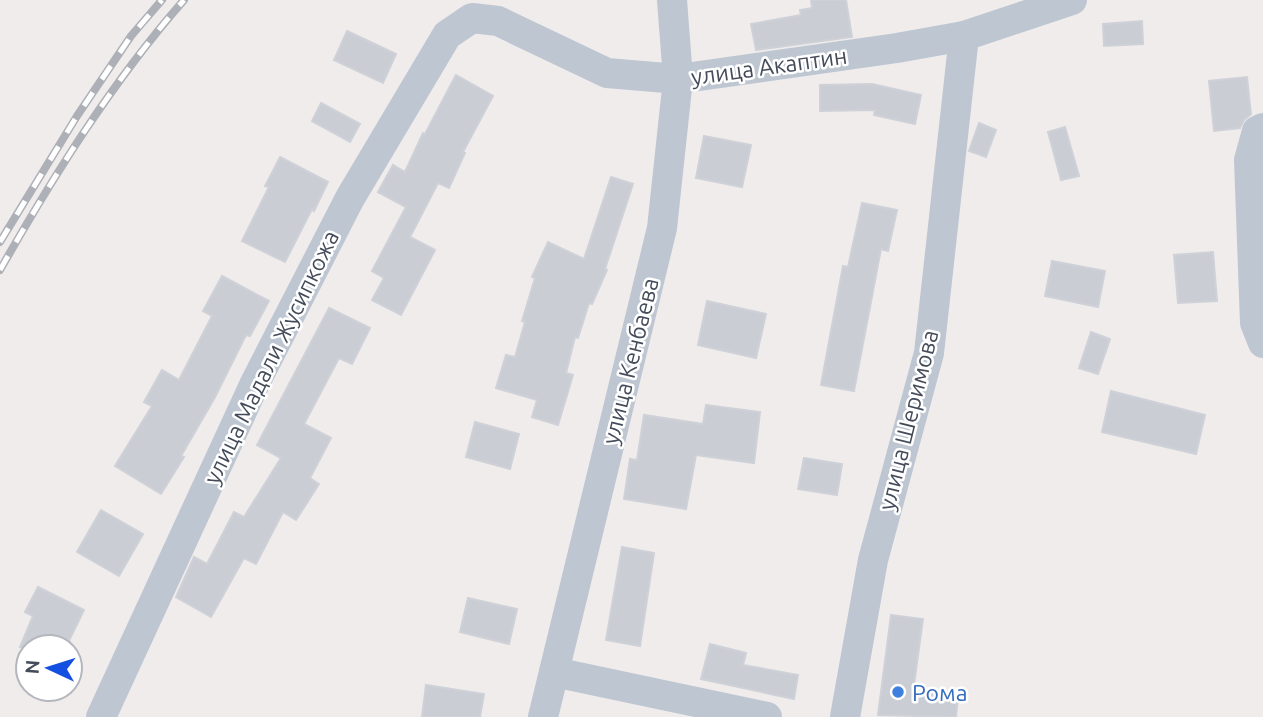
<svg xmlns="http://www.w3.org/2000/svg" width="1263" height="717" font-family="Ubuntu,sans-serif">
  <rect width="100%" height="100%" fill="#efeceb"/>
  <g fill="#cbcdd4" stroke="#cfd1d8" stroke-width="2">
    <path d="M811,0H846L852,37L756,50L751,24L801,15L800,10L812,8Z"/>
    <path d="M1142,21L1143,44L1104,46L1103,24Z"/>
    <path d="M347,31L396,54L383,83L334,60Z"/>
    <path d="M456,75L493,96L463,152L465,153L449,188L438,183L410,237L435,250L401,315L372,300L384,278L372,271L406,207L378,192L393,165L405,172L423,133L425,134Z"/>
    <path d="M1247,77L1251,114L1244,120L1240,128L1214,131L1209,81Z"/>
    <path d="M872,84L921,95L915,124L874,115L875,110L820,111V85Z"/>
    <path d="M321,103L360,124L350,142L312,121Z"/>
    <path d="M979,123L996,130L986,157L969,151Z"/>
    <path d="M1065,127L1079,176L1061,180L1048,132Z"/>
    <path d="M704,136L751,145L742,187L696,178Z"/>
    <path d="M280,157L328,182L314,211L312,209L285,262L242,241L269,187L265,186Z"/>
    <path d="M611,177L633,184L605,269L607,270L592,304L589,303L578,338L575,337L566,373L573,375L558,425L532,417L537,400L496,388L506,355L515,357L525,322L522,321L535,278L532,277L548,242L584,259Z"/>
    <path d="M862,203L897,210L888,251L881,249L854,391L821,385L843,266L848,267Z"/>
    <path d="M1213,252L1217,301L1178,303L1174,255Z"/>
    <path d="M1052,261L1105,271L1098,307L1045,296Z"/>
    <path d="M222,276L269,301L250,336L246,335L214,399L181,456L184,457L161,494L115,466L152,406L144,402L162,370L179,380L212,316L203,311Z"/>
    <path d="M707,301L766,314L756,358L698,345Z"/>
    <path d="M329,308L370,328L352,364L339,358L304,424L331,438L310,478L319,484L296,520L283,512L256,564L244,558L211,617L176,597L194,557L207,564L234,512L244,517L281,458L257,445Z"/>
    <path d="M1091,332L1110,339L1098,374L1079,368Z"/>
    <path d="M1111,391L1205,415L1196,454L1102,432Z"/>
    <path d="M706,405L760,412L754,463L696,455L686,509L624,499L630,459L637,460L644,415L703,424Z"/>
    <path d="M475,422L519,434L510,469L466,457Z"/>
    <path d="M804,458L842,464L837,495L798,489Z"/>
    <path d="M101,510L143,534L119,576L77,552Z"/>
    <path d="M622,547L654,553L640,646L606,640Z"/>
    <path d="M38,587L84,610L66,647H20L33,616L25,612Z"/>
    <path d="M468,598L517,609L509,644L460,632Z"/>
    <path d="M891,615L923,619L913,692L958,697L956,717L878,715Z"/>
    <path d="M710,644L746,653L743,665L798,675L794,699L701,679Z"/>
    <path d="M426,685L484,694L480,717H422Z"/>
  </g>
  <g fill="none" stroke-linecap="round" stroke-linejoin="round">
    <g stroke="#bec6d2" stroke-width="30">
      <path d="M1263,128L1257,131L1249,160L1255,323L1263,343"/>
      <path d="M554,672L767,717"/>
      <path d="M101,717L255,383L350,198L447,35L472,18L498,21L607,73L678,79L897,48L964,36L1072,0"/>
      <path d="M543,717L662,228L678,79L672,0"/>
      <path d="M845,717L873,560L929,353L964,36"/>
    </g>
    <defs>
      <g id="rail">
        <path d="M0,242L77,116L131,36L162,0"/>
        <path d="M0,270C54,175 112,82 184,0"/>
      </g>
    </defs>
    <use href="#rail" stroke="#aeb0b7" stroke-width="8"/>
    <use href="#rail" stroke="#fff" stroke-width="5" stroke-dasharray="16" stroke-linecap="butt"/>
  </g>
  <circle fill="#3f7fe0" stroke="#fff" stroke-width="2.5" cx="898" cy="692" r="7"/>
  <g text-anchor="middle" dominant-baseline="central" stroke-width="5" stroke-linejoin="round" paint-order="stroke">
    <g font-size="23" fill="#444c5a" stroke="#fff">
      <text transform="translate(769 66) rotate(-8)">улица Акаптин</text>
      <text transform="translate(271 357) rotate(-64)">улица Мадали Жусипкожа</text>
      <text transform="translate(630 361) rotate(-76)">улица Кенбаева</text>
      <text transform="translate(908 420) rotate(-76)">улица Шеримова</text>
    </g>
    <g font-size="23" fill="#366cbe" stroke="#fff" text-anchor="start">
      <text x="912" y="692">Рома</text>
    </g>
  </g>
  <g transform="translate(49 668) rotate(274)"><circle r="33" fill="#ffffff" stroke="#b4b7bd" stroke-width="2"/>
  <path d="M0-5L12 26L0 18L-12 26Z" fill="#1350e2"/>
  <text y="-10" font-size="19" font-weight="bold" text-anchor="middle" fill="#444c5a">N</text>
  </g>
</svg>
